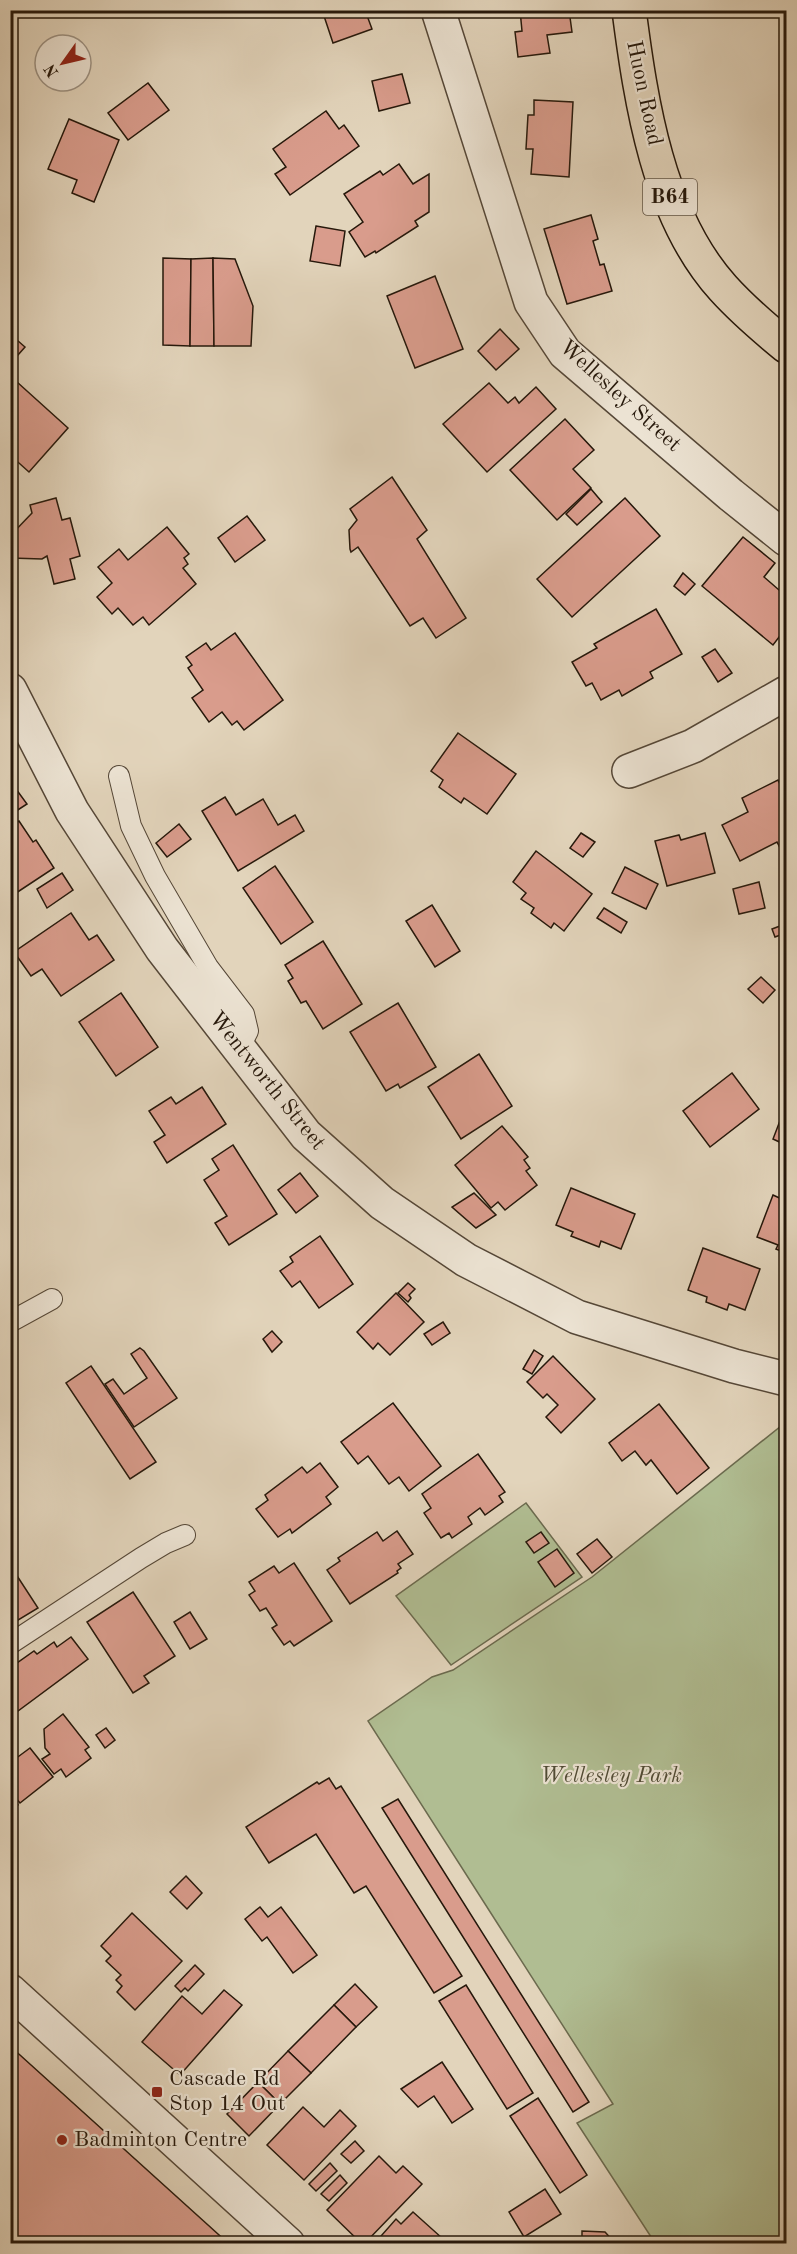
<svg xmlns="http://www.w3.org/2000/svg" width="797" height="2254" font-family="'Old Standard TT',serif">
  <rect width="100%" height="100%" fill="#e2d4bb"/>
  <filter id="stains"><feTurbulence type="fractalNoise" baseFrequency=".00333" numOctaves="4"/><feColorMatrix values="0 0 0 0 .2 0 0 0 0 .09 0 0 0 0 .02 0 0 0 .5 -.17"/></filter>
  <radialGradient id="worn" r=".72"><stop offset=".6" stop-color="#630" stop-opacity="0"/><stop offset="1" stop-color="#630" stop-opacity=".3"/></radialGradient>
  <g fill="#b0bd92" stroke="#6b6a4e" stroke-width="1.5">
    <path d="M786,1422V2243H655L577,2123L613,2104L368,1721L432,1677L453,1670L592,1577Z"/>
    <path d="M526,1503L582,1577L451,1665L396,1596Z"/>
  </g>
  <g fill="#d99c8c" stroke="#26180b" stroke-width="1.5">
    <path d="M322,10H365L372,29L333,43Z"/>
    <path d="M520,10H569L572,32L547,35L550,53L518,57L515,32L522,31Z"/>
    <path d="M402,74L410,103L379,111L372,81Z"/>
    <path d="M148,83L169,110L128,140L108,113Z"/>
    <path d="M534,100L573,102L569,177L531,174L533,149H526L528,115H534Z"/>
    <path d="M326,111L339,129L344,125L359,146L290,195L275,174L286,167L273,149Z"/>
    <path d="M69,119L119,140L94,202L72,193L77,180L48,169Z"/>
    <path d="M399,164L413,184L429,174V212L415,221L418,226L376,253L375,251L365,257L349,232L363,222L344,194L380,171L383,175Z"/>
    <path d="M591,215L598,239L593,241L600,265L604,264L612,291L567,304L544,229Z"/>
    <path d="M316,226L345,231L340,266L310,261Z"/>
    <path d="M163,258L191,259L190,346L163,345Z"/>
    <path d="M213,258L214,346H190L191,259Z"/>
    <path d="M213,258L235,259L253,306L251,346H214Z"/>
    <path d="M435,276L463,349L415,368L387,296Z"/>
    <path d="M500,329L519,349L496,370L478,351Z"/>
    <path d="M10,334L25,347L10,364Z"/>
    <path d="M17,382L68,428L29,472L10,455V389Z"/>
    <path d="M489,383L508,403L515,397L519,403L536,387L556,409L487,472L443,424Z"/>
    <path d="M565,419L594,450L573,469L591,488L557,520L510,470Z"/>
    <path d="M392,477L427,530L417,539L466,618L436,638L423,618L410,626L358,547L351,552L350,549L349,530L357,520L350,509Z"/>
    <path d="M591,489L602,502L577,525L566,514Z"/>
    <path d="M56,498L62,520L70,518L80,556L70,559L75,579L54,584L47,556L42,559L11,558L10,536L32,513L30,505Z"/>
    <path d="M625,498L660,536L572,617L537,579Z"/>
    <path d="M247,516L265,540L235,562L218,538Z"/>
    <path d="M167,527L189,554L184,558L188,564L183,568L196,584L149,625L143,617L133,625L118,608L112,614L97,597L112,583L98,567L119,549L128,560Z"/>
    <path d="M743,537L775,563L764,577L786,596V628L773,645L702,586Z"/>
    <path d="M683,573L695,584L685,595L674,586Z"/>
    <path d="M656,609L682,654L650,672L653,678L622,696L619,690L601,700L592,683L586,686L572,662L597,648L594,644Z"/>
    <path d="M235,633L283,700L244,730L237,721L232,725L222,712L209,722L192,698L203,690L188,668L192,665L186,657L206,643L211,650Z"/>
    <path d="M715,649L732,673L718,682L702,657Z"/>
    <path d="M458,733L516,774L487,814L464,798L461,803L439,787L443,780L431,771Z"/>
    <path d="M778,780L786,797V860L777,842L740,861L722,825L748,812L742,798Z"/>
    <path d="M16,789L27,804L10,815V793Z"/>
    <path d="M225,797L236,815L263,799L278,825L295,815L304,831L238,871L202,811Z"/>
    <path d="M19,821L33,842L36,840L54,868L10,897V826Z"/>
    <path d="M179,824L191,839L167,857L156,843Z"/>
    <path d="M581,833L595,842L583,857L570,848Z"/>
    <path d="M705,833L715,873L667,886L655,841L679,835L681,840Z"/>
    <path d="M536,851L592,894L564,931L554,923L551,928L531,913L534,908L521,899L526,893L513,882Z"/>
    <path d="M275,866L313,922L281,944L243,888Z"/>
    <path d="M625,867L658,884L646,909L612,893Z"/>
    <path d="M62,873L73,890L47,908L37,889Z"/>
    <path d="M759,882L765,908L739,914L733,889Z"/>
    <path d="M432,905L460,951L435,967L406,921Z"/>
    <path d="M604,908L627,922L621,933L597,918Z"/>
    <path d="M71,913L89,940L97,935L114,960L61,996L42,969L31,976L14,952Z"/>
    <path d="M780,926L783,934L775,937L772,929Z"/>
    <path d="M323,941L362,1004L323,1029L306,1001L301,1003L288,981L293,978L285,965Z"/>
    <path d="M761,977L775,990L763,1003L748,989Z"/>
    <path d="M121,993L158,1047L116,1076L79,1022Z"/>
    <path d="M398,1003L436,1067L400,1088L398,1084L386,1091L350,1032Z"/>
    <path d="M479,1054L512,1106L461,1139L428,1087Z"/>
    <path d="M732,1073L759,1109L710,1147L683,1111Z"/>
    <path d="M202,1087L226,1124L167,1163L154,1142L165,1135L149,1111L171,1097L176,1104Z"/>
    <path d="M786,1105V1145L773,1139Z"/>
    <path d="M502,1126L528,1157L524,1160L530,1168L526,1171L537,1185L505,1210L498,1202L491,1208L455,1165Z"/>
    <path d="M233,1145L277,1214L229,1245L215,1223L227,1216L204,1180L219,1170L212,1159Z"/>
    <path d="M300,1173L318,1196L296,1213L278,1190Z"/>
    <path d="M571,1188L635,1214L621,1249L601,1241L599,1247L571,1236L573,1232L556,1225Z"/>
    <path d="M474,1193L496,1215L476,1228L452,1207Z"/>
    <path d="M773,1195L786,1201V1253L776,1249L778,1245L757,1237Z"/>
    <path d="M320,1236L353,1284L319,1308L300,1281L292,1287L280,1271L293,1262L290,1257Z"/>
    <path d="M703,1248L760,1269L745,1310L729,1304L727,1310L706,1302L707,1297L688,1290Z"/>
    <path d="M408,1283L415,1289L409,1295L411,1298L408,1302L398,1293Z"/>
    <path d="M396,1293L424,1322L390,1355L378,1343L373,1349L357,1332Z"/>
    <path d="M443,1322L450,1333L432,1345L424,1334Z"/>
    <path d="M272,1331L282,1342L272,1352L263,1339Z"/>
    <path d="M140,1348L144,1351L177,1398L134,1427L105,1384L113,1379L124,1394L147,1378L131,1354Z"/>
    <path d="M534,1350L543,1356L532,1374L523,1369Z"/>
    <path d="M553,1356L595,1399L561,1433L546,1417L558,1405L547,1394L543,1398L527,1382Z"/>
    <path d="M91,1366L156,1462L130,1479L66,1383Z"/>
    <path d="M393,1403L441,1466L409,1491L399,1477L389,1484L368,1456L358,1464L341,1442Z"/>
    <path d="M659,1404L709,1468L677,1494L651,1460L646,1465L635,1451L622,1461L609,1443Z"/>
    <path d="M478,1454L505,1492L499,1496L503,1502L485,1515L480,1508L468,1517L472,1524L452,1538L449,1533L441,1538L424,1513L431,1508L422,1494Z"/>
    <path d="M320,1463L338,1487L326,1497L331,1504L292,1533L290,1529L278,1537L256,1509L268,1500L265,1495L302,1467L307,1473Z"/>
    <path d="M397,1531L413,1554L398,1564L401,1568L397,1571L398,1573L350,1604L327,1570L340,1561L338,1558L377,1532L383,1541Z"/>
    <path d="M541,1532L549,1543L534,1553L526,1542Z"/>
    <path d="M597,1539L612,1557L592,1573L577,1554Z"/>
    <path d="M557,1549L574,1573L555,1587L538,1562Z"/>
    <path d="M294,1563L332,1621L294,1646L290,1641L284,1645L272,1628L277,1625L266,1608L260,1611L249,1595L255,1591L249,1582L274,1566L279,1573Z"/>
    <path d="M10,1565L38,1608L10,1625Z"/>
    <path d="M133,1592L175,1656L144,1676L149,1683L133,1693L87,1622Z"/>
    <path d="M190,1612L207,1639L190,1649L174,1622Z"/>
    <path d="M71,1637L88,1659L18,1711L12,1704L10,1705V1668L34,1651L37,1654L54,1642L57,1647Z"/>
    <path d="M63,1714L89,1747L85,1750L91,1758L66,1777L61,1769L54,1774L42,1759L50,1754L45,1748L44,1729Z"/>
    <path d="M106,1728L115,1740L105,1748L96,1735Z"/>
    <path d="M30,1748L53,1777L20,1803L10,1791V1773L17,1769L11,1762Z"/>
    <path d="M329,1778L336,1789L341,1786L462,1976L434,1993L366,1886L354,1893L316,1834L269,1863L246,1827L317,1782L319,1784Z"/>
    <path d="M10,1796L18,1805L10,1811Z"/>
    <path d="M398,1799L589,2102L573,2112L382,1808Z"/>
    <path d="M186,1876L202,1893L187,1909L170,1892Z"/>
    <path d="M260,1907L268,1917L281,1907L317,1955L293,1973L267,1937L262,1941L245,1919Z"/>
    <path d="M132,1913L182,1961L135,2010L117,1992L122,1986L116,1980L121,1975L106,1961L111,1956L101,1946Z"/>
    <path d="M195,1965L204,1974L188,1991L185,1988L181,1992L175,1986Z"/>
    <path d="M355,1984L377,2007L356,2027L334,2005Z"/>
    <path d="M466,1985L533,2093L507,2109L439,2001Z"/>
    <path d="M224,1990L242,2005L180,2075L142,2042L182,1996L202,2014Z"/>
    <path d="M334,2005L356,2027L311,2073L288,2051Z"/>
    <path d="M10,2046L229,2244H21L10,2234Z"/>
    <path d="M288,2051L311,2073L280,2104L258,2082Z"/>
    <path d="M442,2062L473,2109L452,2123L434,2096L418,2107L401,2089Z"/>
    <path d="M258,2082L280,2104L249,2136L227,2114Z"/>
    <path d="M538,2098L587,2175L560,2193L510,2116Z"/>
    <path d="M303,2107L324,2127L340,2110L356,2126L304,2180L267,2145Z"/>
    <path d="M355,2141L364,2151L351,2163L341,2154Z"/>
    <path d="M379,2156L396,2173L403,2166L422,2184L364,2244H362L327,2210Z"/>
    <path d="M330,2163L337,2171L316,2191L309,2184Z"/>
    <path d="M340,2175L347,2183L329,2201L321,2194Z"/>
    <path d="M545,2189L561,2214L524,2237L509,2212Z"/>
    <path d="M413,2212L442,2238L438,2244H374L396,2219L401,2224Z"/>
    <path d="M582,2231L605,2232L616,2244H582Z"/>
  </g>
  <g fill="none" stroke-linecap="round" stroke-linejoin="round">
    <defs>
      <g id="service">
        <path d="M119,776L131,826L155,876L208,967L244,1014L248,1031L239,1049"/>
        <path d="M10,1322L52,1299"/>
        <path d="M10,1644L141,1558L166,1543L185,1535"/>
      </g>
      <g id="minor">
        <path d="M438,10L531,302L565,353L731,495L786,539"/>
        <path d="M10,690L72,811L162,949L306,1135L382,1203L466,1260L577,1317L734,1366L786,1379"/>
        <path d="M629,771L693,746L786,693"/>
      </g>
      <path id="tertiary" d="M10,1991L288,2244"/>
      <path id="primary" d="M629,10C641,103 658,216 723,288C742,309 764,328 786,346"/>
    </defs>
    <use href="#service" stroke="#554737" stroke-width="22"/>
    <use href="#minor" stroke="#554737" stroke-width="36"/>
    <use href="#tertiary" stroke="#554737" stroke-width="36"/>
    <use href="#primary" stroke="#26180b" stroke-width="36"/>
    <use href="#service" stroke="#ece3d3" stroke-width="20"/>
    <use href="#minor" stroke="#ece3d3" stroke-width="33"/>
    <use href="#tertiary" stroke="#ece3d3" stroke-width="33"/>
    <use href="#primary" stroke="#e2d4bb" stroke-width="33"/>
  </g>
  <g fill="#8f2418" stroke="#ece3d3" stroke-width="2">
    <rect x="151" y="2086" width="12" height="12" rx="3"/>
    <circle cx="62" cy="2140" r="6"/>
  </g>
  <g text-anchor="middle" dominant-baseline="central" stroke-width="4.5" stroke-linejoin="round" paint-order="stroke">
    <rect fill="#ece3d3" stroke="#615547" stroke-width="1.5" x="643" y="179" width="54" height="36" rx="4.5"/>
    <g font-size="21" font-weight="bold" fill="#26180b">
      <text x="670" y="197">B64</text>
    </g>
    <g font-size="22" fill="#26180b" stroke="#ece3d3">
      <text transform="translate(644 93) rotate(78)">Huon Road</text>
      <text transform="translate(620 396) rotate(42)">Wellesley Street</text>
      <text transform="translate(267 1081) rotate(51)">Wentworth Street</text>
    </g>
    <g font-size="22" font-style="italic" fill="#4f4a34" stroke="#ece3d3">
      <text x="611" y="1776">Wellesley Park</text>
    </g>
    <g font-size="22" fill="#26180b" stroke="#ece3d3" text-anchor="start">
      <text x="169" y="2079">Cascade Rd<tspan x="169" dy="25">Stop 14 Out</tspan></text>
      <text x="74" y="2140">Badminton Centre</text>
    </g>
  </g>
  <rect width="797" height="2254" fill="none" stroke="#e2d4bb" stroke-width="36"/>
  <rect x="12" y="12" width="773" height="2230" fill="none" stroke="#26180b" stroke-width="3"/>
  <rect x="18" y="18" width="761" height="2218" fill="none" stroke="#26180b" stroke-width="1.5"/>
  <g transform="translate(63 63) rotate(236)"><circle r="28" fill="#ece3d3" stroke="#9d9283" stroke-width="1.5"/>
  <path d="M0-4.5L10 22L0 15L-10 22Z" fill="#8f2418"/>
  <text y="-9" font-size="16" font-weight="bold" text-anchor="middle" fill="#26180b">N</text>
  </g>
  <rect width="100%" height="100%" filter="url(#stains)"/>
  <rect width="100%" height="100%" fill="url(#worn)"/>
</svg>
